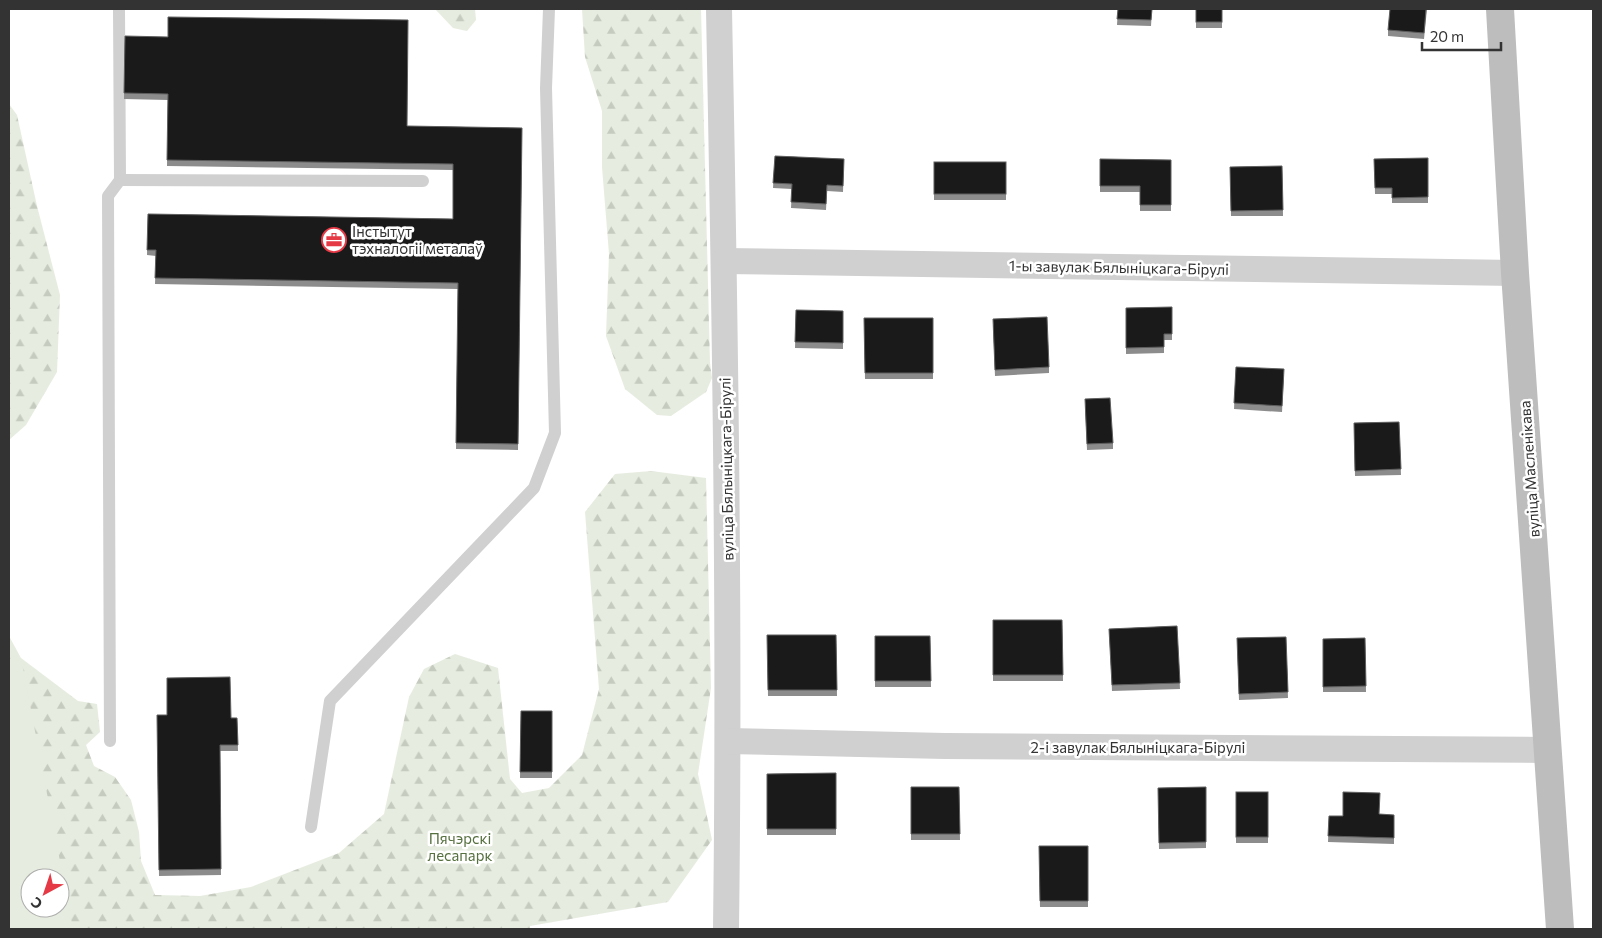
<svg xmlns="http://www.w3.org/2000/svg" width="1602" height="938" font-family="Commissioner,sans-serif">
  <defs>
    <pattern id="forest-firs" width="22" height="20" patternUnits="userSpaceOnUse" patternTransform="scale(1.25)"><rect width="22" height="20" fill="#e6ecdf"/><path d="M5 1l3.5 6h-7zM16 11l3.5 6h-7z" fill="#c6cbc0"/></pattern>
  </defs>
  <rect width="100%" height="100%" fill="#fff"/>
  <g fill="url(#forest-firs)" fill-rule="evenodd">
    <path d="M435,9H475L476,20L467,31L453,28Z"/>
    <path d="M582,9H701L710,363L712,378L706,392L671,416L657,415L625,389L606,336L609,254L602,167V111L585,57Z"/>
    <path d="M9,104L17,115L37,206L60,295L57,372L26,425L9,440Z"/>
    <path d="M651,471L706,478L711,688L698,774L712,840L668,902L530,926V929H9V636L21,658L78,701L97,704L100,732L86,745L94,766L115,777L131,800L139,832L141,861L155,895L200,896L251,887L339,853L384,814L409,697L424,669L455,654L498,668L510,779L522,793L549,788L582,755L599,689L585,512L615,474ZM30,878H60V908H30Z"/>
  </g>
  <path fill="#e6ecdf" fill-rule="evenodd" d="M21,658L73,929H9V661ZM30,878H60V908H30Z"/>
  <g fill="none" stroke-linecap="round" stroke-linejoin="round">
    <g stroke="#d0d0d0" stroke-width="12">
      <path d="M120,180L423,181"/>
      <path d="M110,741L108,196L120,180L119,9"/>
      <path d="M311,827L330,701L534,488L555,433L546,88L549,9"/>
    </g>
    <g stroke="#d0d0d0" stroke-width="26">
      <path d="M719,9C725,316 730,622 726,929"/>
      <path d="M724,261L1515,273"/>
      <path d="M728,741L945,746L1548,750"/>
    </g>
    <path stroke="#bdbdbd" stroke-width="28" d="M1500,9L1515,273L1560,929"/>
  </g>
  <g fill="#8c8c8c">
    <path d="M1118,9H1152L1151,26L1117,25Z"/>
    <rect x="1196" y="9" width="26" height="19"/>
    <path d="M1427,9L1424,39L1388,36V30Z"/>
    <path d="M125,36L407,126L522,128L518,450L456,449L458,289L155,284L156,256L147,255L148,214L453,219V170L167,166L168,100L124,99Z"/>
    <path d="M775,156L844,159L843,192L827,191L826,210L791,208L792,189L773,188Z"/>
    <path d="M1428,158V203H1392V194H1375L1374,159Z"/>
    <path d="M1100,159L1171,160V211H1140V192H1100Z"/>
    <rect x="934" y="162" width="72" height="38"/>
    <path d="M1282,166L1283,216H1231L1230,167Z"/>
    <path d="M1172,307V340H1164V353L1126,354V308Z"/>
    <path d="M796,310L843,311V349L795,348Z"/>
    <path d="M864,318H933V379H865Z"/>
    <path d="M993,325L1049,367V373L995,376Z"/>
    <path d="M1236,367L1284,375L1282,412L1234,409Z"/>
    <path d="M1085,405L1113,443V449L1087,450Z"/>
    <path d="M1399,422L1401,475L1355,476L1354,423Z"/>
    <path d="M993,620H1062L1063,681H993Z"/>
    <path d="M1177,626L1180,689L1112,691L1109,629Z"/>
    <path d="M767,635H836L837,696H768Z"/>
    <path d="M875,636H930L931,687H875Z"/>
    <path d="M1286,637L1288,698L1239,700L1237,638Z"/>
    <path d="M1365,638L1366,692H1323V639Z"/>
    <path d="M521,711H552V778H520Z"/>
    <path d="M157,715L237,718L238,751H220L221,875L159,876Z"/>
    <path d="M836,773V835H767V774Z"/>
    <path d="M911,787H959L960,840H911Z"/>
    <path d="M1206,787V848L1159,849L1158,788Z"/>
    <rect x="1236" y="792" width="32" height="51"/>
    <path d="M1380,814L1394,815V844L1328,842L1329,816H1343Z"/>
    <path d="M1039,846H1088V907H1040Z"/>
  </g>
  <g fill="#1a1a1a" stroke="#5f5f5f">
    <path d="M1118,9H1152L1151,20L1117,19Z"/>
    <rect x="1196" y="9" width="26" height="13"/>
    <path d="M1390,9H1426L1424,33L1388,30Z"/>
    <path d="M168,17L408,20L407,126L522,128L518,444L456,443L458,283L155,278L156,250H147L148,214L453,219V164L167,160L168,94L124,93L125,36L168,37Z"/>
    <path d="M775,156L844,159L843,186L827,185L826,204L791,202L792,184L773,183Z"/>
    <path d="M1428,158V197L1392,198V188H1375L1374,159Z"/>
    <path d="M1100,159L1171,160V205H1140V186H1100Z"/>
    <rect x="934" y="162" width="72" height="32"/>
    <path d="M1282,166L1283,210L1231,211L1230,167Z"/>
    <path d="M1172,307V334H1164V347L1126,348V308Z"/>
    <path d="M796,310L843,311V343L795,342Z"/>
    <path d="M1047,317L1049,367L995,370L993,319Z"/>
    <path d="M864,318H933V373H865Z"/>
    <path d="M1236,367L1284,369L1282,406L1234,403Z"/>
    <path d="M1110,398L1113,443L1087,444L1085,399Z"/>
    <path d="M1399,422L1401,469L1355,471L1354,423Z"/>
    <path d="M993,620H1062L1063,675H993Z"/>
    <path d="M1177,626L1180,683L1112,685L1109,629Z"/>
    <path d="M767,635H836L837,690H768Z"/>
    <path d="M875,636H930L931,681H875Z"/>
    <path d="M1286,637L1288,692L1239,694L1237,638Z"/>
    <path d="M1365,638L1366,686L1323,687V639Z"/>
    <path d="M230,677L231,718H237L238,745H220L221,869L159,870L157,715H167V678Z"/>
    <path d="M521,711H552V772H520Z"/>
    <path d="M836,773V829H767V774Z"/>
    <path d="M911,787H959L960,834H911Z"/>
    <path d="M1206,787V842L1159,843L1158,788Z"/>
    <rect x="1236" y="792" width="32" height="45"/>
    <path d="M1343,792L1380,793L1379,814L1394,815V838L1328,836L1329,816H1343Z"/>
    <path d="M1039,846H1088V901H1040Z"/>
  </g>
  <defs>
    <symbol id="office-ring" viewBox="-11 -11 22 22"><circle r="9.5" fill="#fff" stroke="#e63946" stroke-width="1.5"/><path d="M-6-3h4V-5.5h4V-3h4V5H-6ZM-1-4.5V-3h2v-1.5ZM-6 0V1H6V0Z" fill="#e63946"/></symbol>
  </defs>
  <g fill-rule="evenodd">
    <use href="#office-ring" x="320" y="226" width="28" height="28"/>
  </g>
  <g text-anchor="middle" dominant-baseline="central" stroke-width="5" stroke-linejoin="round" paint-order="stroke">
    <g font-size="15" fill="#333" stroke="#fff" text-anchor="start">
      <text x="352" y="231">Інстытут<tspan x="352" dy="17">тэхналогіі металаў</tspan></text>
    </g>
    <g font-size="15" fill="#333" stroke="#fff">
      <text transform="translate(1119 267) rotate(1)">1-ы завулак Бялыніцкага-Бірулі</text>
      <text transform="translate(726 469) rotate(-91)">вуліца Бялыніцкага-Бірулі</text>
      <text transform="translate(1529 469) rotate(-94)">вуліца Масленікава</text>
      <text x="1138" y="747">2-і завулак Бялыніцкага-Бірулі</text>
    </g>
    <g font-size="15" fill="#56703f" stroke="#fff">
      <text x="460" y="838">Пячэрскі<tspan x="460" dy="17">лесапарк</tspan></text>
    </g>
  </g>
  <rect width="1602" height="938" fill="none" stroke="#333333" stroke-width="20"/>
  <g transform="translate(45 893) rotate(220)"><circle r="24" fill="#ffffff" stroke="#adadad"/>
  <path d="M0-4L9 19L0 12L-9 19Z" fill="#e63946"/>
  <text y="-8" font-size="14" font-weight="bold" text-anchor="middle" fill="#333333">С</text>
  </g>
  <path d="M1422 42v8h79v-8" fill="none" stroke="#333333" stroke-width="2.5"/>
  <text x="1430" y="42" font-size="15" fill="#333333" stroke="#ffffff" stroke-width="4" paint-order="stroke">20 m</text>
</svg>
